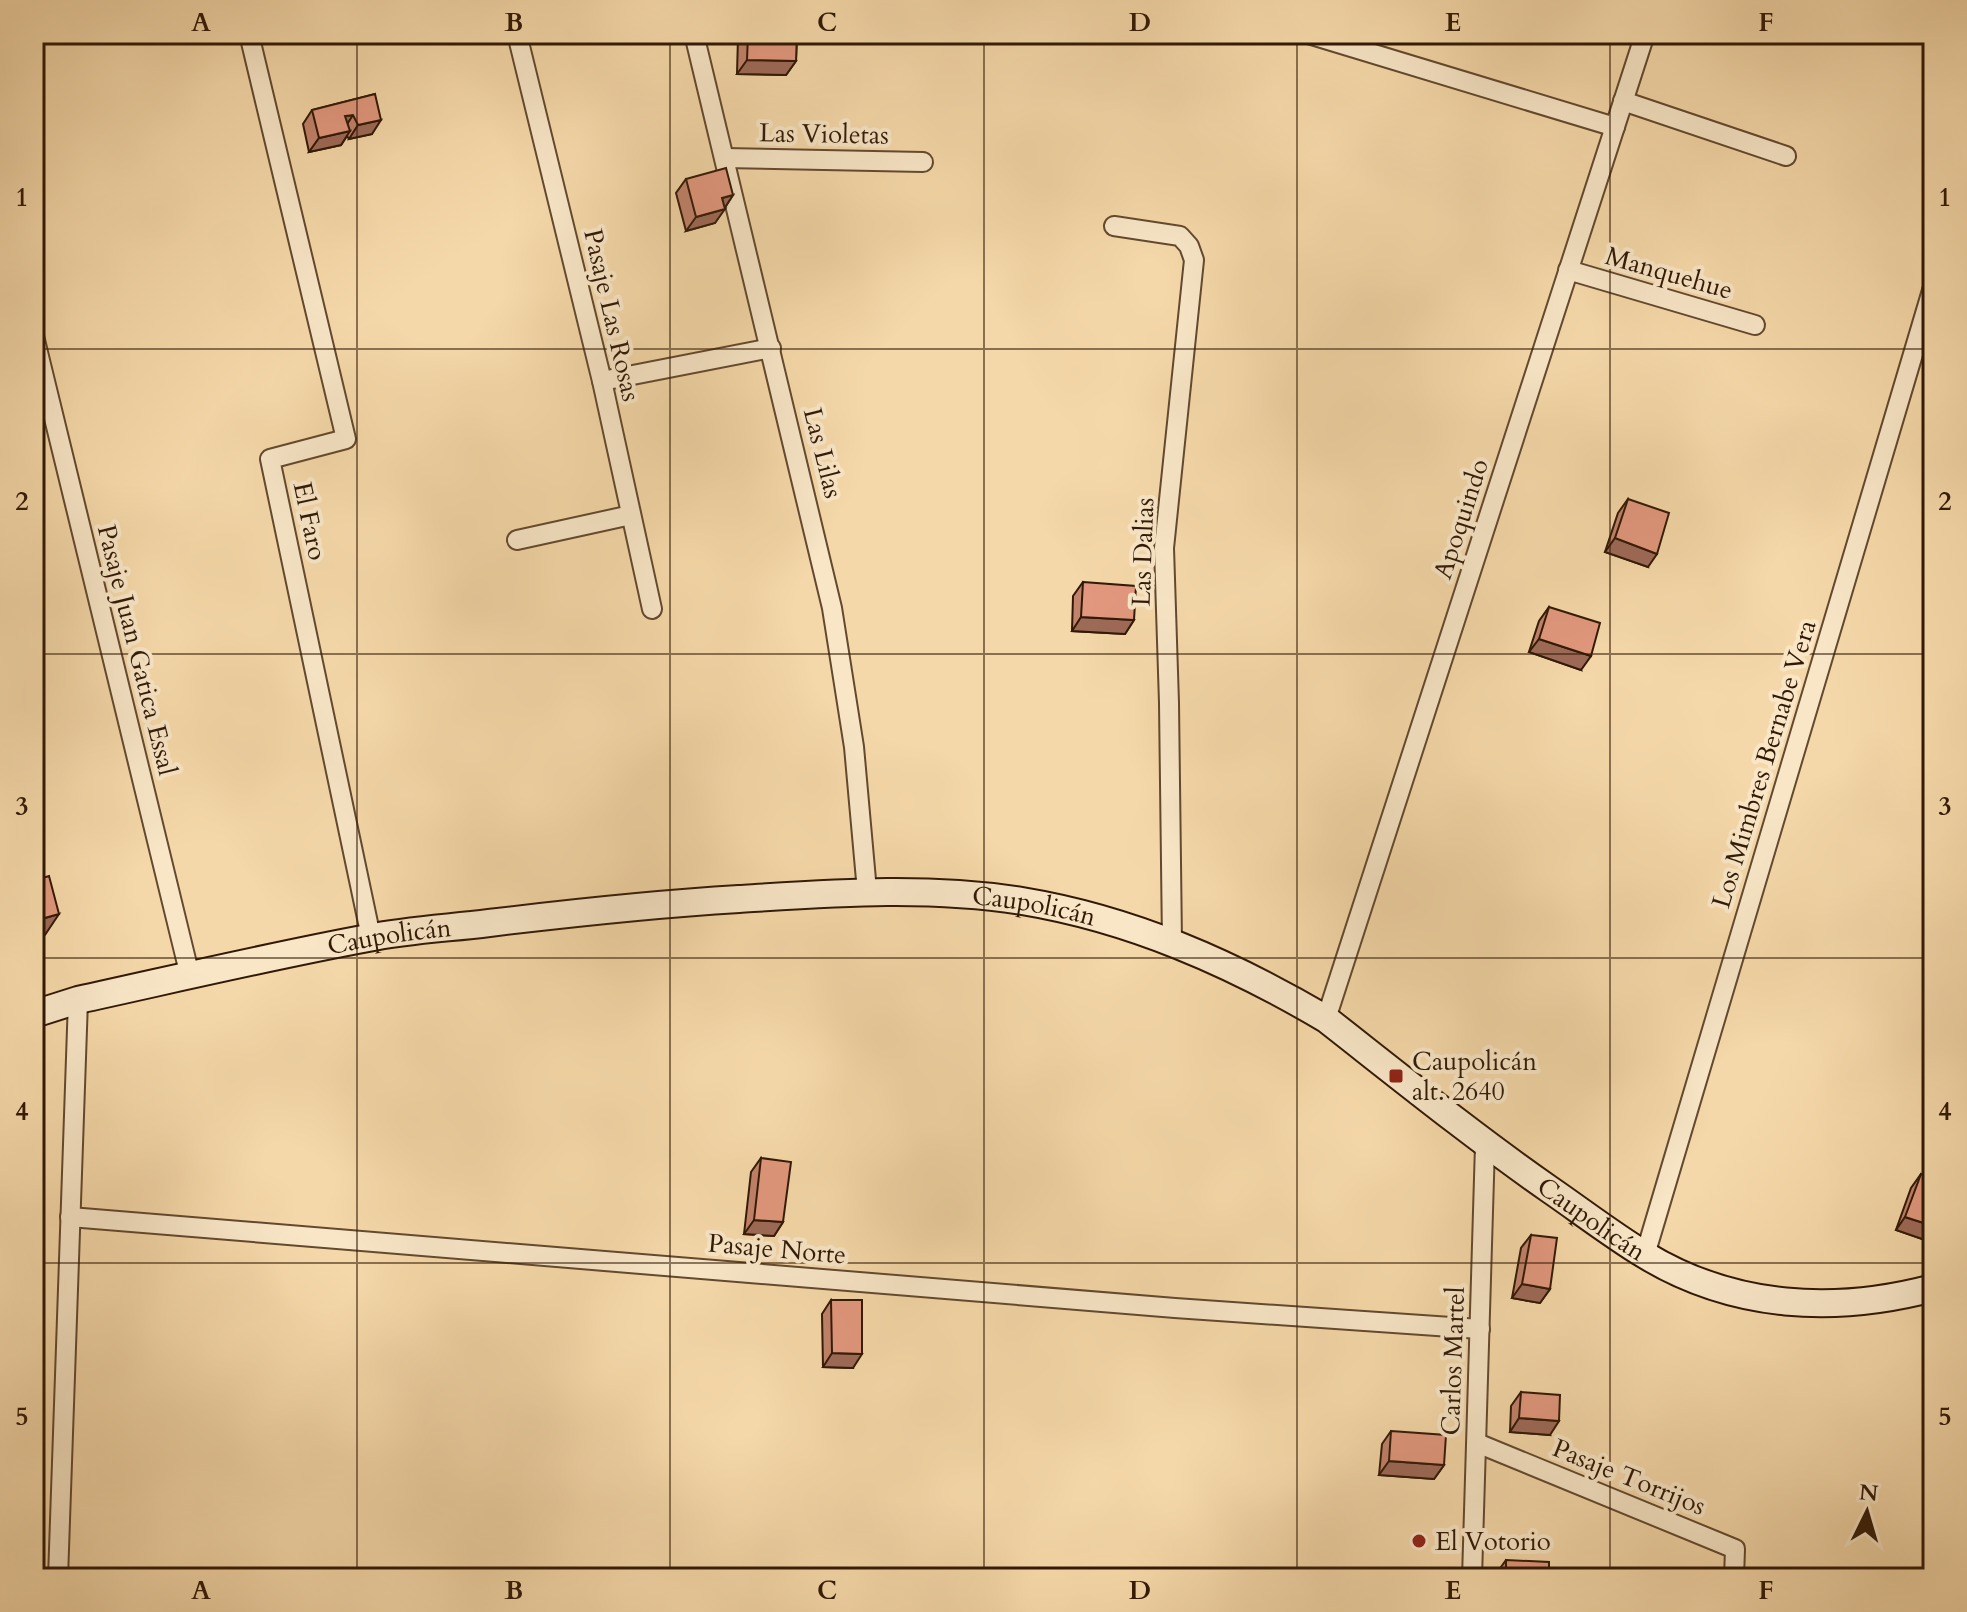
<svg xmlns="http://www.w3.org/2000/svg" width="1967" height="1612" font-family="Cardo,serif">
  <rect width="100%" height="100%" fill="#f5d8a9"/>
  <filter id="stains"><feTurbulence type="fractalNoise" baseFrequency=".0025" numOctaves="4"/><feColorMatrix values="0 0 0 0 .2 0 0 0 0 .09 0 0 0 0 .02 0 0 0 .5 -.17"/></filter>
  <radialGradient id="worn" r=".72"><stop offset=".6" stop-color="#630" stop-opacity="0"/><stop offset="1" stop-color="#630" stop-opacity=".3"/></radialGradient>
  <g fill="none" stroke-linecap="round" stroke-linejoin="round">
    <defs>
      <g id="street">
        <path d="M249,34L346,439L270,459L371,937"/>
        <path d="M517,34L602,381L652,609"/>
        <path d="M694,34L832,608L854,747L867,891"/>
        <path d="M1308,34L1615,127"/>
        <path d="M1623,101L1786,156"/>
        <path d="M725,158L923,162"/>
        <path d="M1114,226L1180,236L1189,246L1194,260L1164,548L1169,703L1172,942"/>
        <path d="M1568,270L1755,325"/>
        <path d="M34,336L190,976"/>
        <path d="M602,381L771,348"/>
        <path d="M517,540L631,515"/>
        <path d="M1326,1019L1645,34"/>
        <path d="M70,1217L1175,1308L1480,1329"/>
        <path d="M1645,1255L1933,287"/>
        <path d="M1477,1443L1735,1549L1734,1578"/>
        <path d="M58,1578L78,1000"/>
        <path d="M1472,1578L1485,1145"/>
      </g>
      <g id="secondary">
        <path id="s1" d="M34,1014L78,1000C174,979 271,956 368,938C407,930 449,928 489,923C572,913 655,904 739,899C834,893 927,886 1022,901C1131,919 1231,963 1326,1019C1400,1077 1473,1136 1549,1189C1581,1211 1612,1235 1645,1255C1734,1309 1835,1314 1933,1288"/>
      </g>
    </defs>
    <use href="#street" stroke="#62492f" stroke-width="22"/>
    <use href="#secondary" stroke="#311906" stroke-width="30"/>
    <use href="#street" stroke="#f8e6c7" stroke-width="18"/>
    <use href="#secondary" stroke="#f8e6c7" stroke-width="26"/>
  </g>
  <g fill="#c2836c" stroke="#311906" stroke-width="2">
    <path d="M741,34H797L796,61L786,75L737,74L738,37Z"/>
    <path d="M375,94L372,134L349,139L347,136L341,145L309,152L303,124L312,110Z"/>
    <path d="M686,179L733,195L715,223L686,231L676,193Z"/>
    <path d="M1628,499L1648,567L1605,552L1618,513Z"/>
    <path d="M1083,582L1134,620L1125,634L1072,631L1073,596Z"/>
    <path d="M1549,607L1581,670L1529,652L1539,621Z"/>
    <path d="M761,1158L783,1222L774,1236L744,1234L751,1172Z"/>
    <path d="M1921,1174L1933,1178V1234L1928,1241L1896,1230L1911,1188Z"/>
    <path d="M1531,1235L1550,1289L1540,1303L1512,1298L1521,1248Z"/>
    <path d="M831,1300L853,1368L823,1367L822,1314Z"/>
    <path d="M1521,1392L1550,1435L1510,1432L1511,1406Z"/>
    <path d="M1391,1431L1444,1465L1434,1479L1379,1475L1382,1444Z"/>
    <path d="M1506,1560L1549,1578H1496V1574Z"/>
  </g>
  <g fill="#9e6a58" stroke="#311906" stroke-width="2">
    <path d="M747,60L796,61L786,75L737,74Z"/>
    <path d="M353,115L344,129L345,116Z"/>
    <path d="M381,120L372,134L349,139L358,125Z"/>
    <path d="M350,131L341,145L309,152L319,138Z"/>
    <path d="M733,195L724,209L722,198Z"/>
    <path d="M725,209L715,223L686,231L696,217Z"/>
    <path d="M1615,538L1657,554L1648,567L1605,552Z"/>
    <path d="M1081,617L1134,620L1125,634L1072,631Z"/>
    <path d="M1539,639L1591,656L1581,670L1529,652Z"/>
    <path d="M59,914L45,935L34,938V921Z"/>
    <path d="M1905,1217L1933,1226V1234L1928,1241L1896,1230Z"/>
    <path d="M754,1220L783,1222L774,1236L744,1234Z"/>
    <path d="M1522,1284L1550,1289L1540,1303L1512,1298Z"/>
    <path d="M832,1353L862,1354L853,1368L823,1367Z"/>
    <path d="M1519,1418L1559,1421L1550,1435L1510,1432Z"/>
    <path d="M1389,1461L1444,1465L1434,1479L1379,1475Z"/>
  </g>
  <g fill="#e2987e" stroke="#311906" stroke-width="2">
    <path d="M748,34H797L796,61L747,60Z"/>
    <path d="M375,94L381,120L358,125L353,115L345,116L350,131L319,138L312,110Z"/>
    <path d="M726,168L733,195L722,198L725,209L696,217L686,179Z"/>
    <path d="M1628,499L1669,513L1657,554L1615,538Z"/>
    <path d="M1083,582L1136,586L1134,620L1081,617Z"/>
    <path d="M1549,607L1600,623L1591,656L1539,639Z"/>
    <path d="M34,871L36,880L49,876L59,914L34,921Z"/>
    <path d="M761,1158L791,1162L783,1222L754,1220Z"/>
    <path d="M1921,1174L1933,1178V1226L1905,1217Z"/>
    <path d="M1531,1235L1557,1238L1550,1289L1522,1284Z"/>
    <path d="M831,1300H862V1354L832,1353Z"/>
    <path d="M1521,1392L1560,1395L1559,1421L1519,1418Z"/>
    <path d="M1391,1431L1446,1435L1444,1465L1389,1461Z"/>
    <path d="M1506,1560L1549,1562V1578H1506Z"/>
  </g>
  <path fill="none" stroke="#311906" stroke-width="2" stroke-opacity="0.55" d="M357,34V1578M670,34V1578M984,34V1578M1297,34V1578M1610,34V1578M34,349H1933M34,654H1933M34,958H1933M34,1263H1933"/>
  <g fill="#8f2418" stroke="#f8e6c7" stroke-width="3">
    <rect x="1388" y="1068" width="16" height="16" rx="4"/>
    <circle cx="1419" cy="1541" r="8"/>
  </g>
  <g text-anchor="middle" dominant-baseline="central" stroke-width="8" stroke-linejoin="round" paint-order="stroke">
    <g font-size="26" fill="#311906" stroke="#f8e6c7">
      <text transform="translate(824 134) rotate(1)">Las Violetas</text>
      <text transform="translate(1669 273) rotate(16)">Manquehue</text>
      <text transform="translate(612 315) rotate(77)">Pasaje Las Rosas</text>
      <text transform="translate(823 453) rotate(76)">Las Lilas</text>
      <text transform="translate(1461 519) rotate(-72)">Apoquindo</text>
      <text transform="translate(310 521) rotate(78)">El Faro</text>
      <text transform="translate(1143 552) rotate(-88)">Las Dalias</text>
      <text transform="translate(137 650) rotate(76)">Pasaje Juan Gatica Essal</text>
      <text transform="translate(1764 764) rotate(-73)">Los Mimbres Bernabe Vera</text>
      <text stroke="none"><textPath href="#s1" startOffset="1012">Caupolicán</textPath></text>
      <text stroke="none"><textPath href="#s1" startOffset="364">Caupolicán</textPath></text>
      <text stroke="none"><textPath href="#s1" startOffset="1660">Caupolicán</textPath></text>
      <text transform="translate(777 1249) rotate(5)">Pasaje Norte</text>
      <text transform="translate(1453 1361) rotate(-88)">Carlos Martel</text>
      <text transform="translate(1629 1477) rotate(22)">Pasaje Torrijos</text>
    </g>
    <g font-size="26" fill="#311906" stroke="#f8e6c7" text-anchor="start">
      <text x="1412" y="1061">Caupolicán<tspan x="1412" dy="30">alt. 2640</tspan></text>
      <text x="1435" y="1541">El Votorio</text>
    </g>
  </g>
  <rect width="1967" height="1612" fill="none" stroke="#f5d8a9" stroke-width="88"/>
  <g transform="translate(1867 1512) rotate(5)" stroke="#f8e6c7" stroke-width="6" paint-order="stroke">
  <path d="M0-6L14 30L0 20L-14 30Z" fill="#311906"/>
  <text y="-12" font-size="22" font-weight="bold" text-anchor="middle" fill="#311906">N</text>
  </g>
  <rect x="44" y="44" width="1879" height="1524" fill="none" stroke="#311906" stroke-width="3"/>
  <g font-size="26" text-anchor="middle" font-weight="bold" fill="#311906">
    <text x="201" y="31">A</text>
    <text x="514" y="31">B</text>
    <text x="827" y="31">C</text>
    <text x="1140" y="31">D</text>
    <text x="1453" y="31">E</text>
    <text x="1766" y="31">F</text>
    <text x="22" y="206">1</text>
    <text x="1945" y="206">1</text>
    <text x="22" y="510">2</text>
    <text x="1945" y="510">2</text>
    <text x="22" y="815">3</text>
    <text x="1945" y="815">3</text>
    <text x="22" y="1120">4</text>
    <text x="1945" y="1120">4</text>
    <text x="22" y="1425">5</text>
    <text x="1945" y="1425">5</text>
    <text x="201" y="1599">A</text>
    <text x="514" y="1599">B</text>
    <text x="827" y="1599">C</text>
    <text x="1140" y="1599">D</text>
    <text x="1453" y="1599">E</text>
    <text x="1766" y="1599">F</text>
  </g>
  <rect width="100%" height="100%" filter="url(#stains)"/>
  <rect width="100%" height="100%" fill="url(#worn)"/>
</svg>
